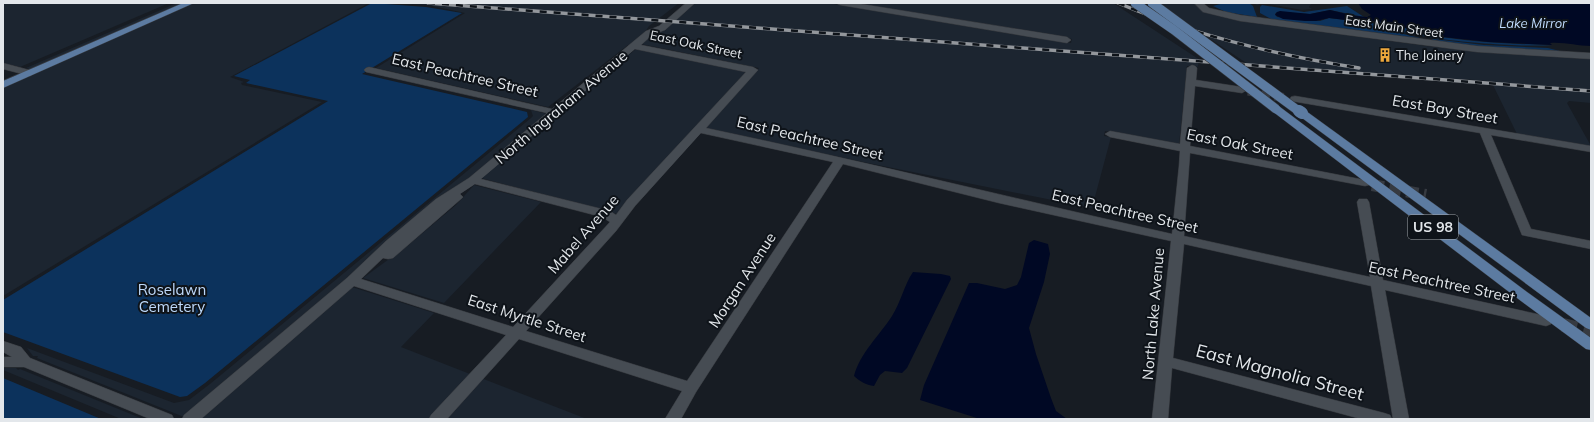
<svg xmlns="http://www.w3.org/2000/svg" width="1594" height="422" font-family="Mulish,sans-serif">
  <rect width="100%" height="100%" fill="#171c23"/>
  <g fill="#1c2530">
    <path d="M3,3H169L20,67L3,63Z"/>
    <path d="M177,3H185L32,70L26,68Z"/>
    <path d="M194,3H369L230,77L244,82L241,83L242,85L322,102L3,296V87Z"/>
    <path d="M397,3H679L649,26L645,32L631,45H628L548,107L376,68L465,13L428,5Z"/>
    <path d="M695,3H828L1071,43L1072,39L852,3H1113L1200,60L1197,68V67L1187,66L1179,145L1105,131L1104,136L1111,137L1092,208L863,162L705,128L759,68L641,44L653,34L665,29Z"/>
    <path d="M1156,3H1194L1201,10L1240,20L1434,47L1513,54L1591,59V103L1569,101L1567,103L1591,146L1517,134L1491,81L1251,66Z"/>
    <path d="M1253,3H1306L1311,4L1309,7L1312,9L1302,10L1263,3L1257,5Z"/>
    <path d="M636,49L747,71L626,202L617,214L481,178Z"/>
    <path d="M531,110L547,114L184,417L37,358L38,356H33L27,348L174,403L189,400L210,384L531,118L533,116Z"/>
    <path d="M474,185L541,202L444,303L363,278L407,246L456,205Z"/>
    <path d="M352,287L434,313L401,347L470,374L429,419H198Z"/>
    <path d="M3,368H16L18,370L20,369L143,419H121L3,370Z"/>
    <path d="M481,378L587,419H445Z"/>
  </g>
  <g fill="#0c325c">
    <path d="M372,3L426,7L462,13L362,74L527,112L528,117L205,383L187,396L180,397L3,332V300L328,101L246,83L250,80L234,76Z"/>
    <path d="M1224,3H1249L1253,6L1257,17L1226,12L1213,6Z"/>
    <path d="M1262,5L1304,12L1347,6L1364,17L1330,10L1310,14L1277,12L1275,14L1277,17L1320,21L1329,18L1354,21H1369L1387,30L1424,39L1271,19L1260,13V7Z"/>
    <path d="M1375,21C1394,22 1410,31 1429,35C1469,42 1511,44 1552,45C1521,48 1398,40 1375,21Z"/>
    <path d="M1433,39L1484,45L1548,48L1560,51L1494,48L1432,40Z"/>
    <path d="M3,378L101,419H3Z"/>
  </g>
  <g fill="#000824">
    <path d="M1358,3H1591V46C1577,46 1565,42 1550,43L1552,45L1489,42L1443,37L1413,31L1397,25L1377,21H1354L1329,18L1316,21H1305L1283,19L1275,15L1277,12L1280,11L1310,14L1330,10L1355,16L1367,17L1371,15L1362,9Z"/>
    <path d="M1034,240L1048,244L1050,254L1044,282L1029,328L1036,354L1051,398L1056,411L1067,419H980L920,400L924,385L969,283H977L1005,289L1017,285L1021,277L1029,243Z"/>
    <path d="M913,272L941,274L950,276L951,279L907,368L902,373L885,371L880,375L874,386C866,385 859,381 854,376C860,353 879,336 892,316C901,302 904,285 913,272Z"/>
  </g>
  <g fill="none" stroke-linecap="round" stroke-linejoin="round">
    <path stroke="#363a41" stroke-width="9" stroke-dasharray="9 4.5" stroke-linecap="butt" d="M1248,91L1286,98"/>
    <path stroke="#363a41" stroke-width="12" stroke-dasharray="12 5.5" stroke-linecap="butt" d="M1372,185L1426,195"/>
    <path stroke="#363a41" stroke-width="14" stroke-dasharray="14 7" stroke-linecap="butt" d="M1563,325L1591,332"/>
    <defs>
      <g id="minor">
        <path d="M686,3H695L665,30L652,35L641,45L753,67L758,70L706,128C862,161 1016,199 1172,234L1179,166L1180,151L1110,137L1105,134L1110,131L1180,144L1187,68L1192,65L1195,66L1197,68L1196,80L1242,87L1247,90L1242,93L1195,86L1190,146L1365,180L1369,181L1371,183L1369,185L1365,186L1190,153L1184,236L1370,277L1357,202L1359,199H1367L1369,202L1383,280L1546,316L1551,318L1553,321L1551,324L1546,326L1385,290L1409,419H1393L1371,286L1184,244L1173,358L1384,413L1390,415L1392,419H1361L1172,368L1168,419H1152L1171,241L999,203L843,164L696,392L681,419H665L682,391L519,339L447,419H429L431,415L506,335L354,286L201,419H182L184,415L347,278L386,241L436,199L469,178L547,113L366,72L364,70L366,68L369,67L552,109L646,31L659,26ZM635,49L746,72L627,200L616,215L610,211L481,179ZM701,133L833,162L687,381L526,331L616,231L635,206ZM475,184L602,217L610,222L513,327L361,279L383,258L388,259L393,258L461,199L463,197L460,194Z"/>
        <path d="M836,3H855L1067,37L1071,40L1067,43L840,5Z"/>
        <path d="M1194,3H1203L1209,8L1240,15L1477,46L1591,53V59L1477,52L1240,21L1203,12Z"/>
        <path d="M3,63L33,71L35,73L30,76L3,69Z"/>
        <path d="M1295,96L1591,146V152L1491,135L1531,229L1591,241V249L1522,235L1480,133L1291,101L1290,99L1291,97Z"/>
        <path d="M3,341L21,347L30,358L172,415L174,419H150L24,367H3V357H12L3,352Z"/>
      </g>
      <g id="major">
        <path d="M183,3H194L3,88V81Z"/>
        <path d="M1276,106L1280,107L1527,292L1591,338V350L1586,349L1517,298L1272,111L1271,109Z"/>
        <path d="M1302,110L1306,111L1591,318V330L1586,328L1298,115L1297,113L1298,111Z"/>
      </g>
    </defs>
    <use href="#minor" stroke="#35383d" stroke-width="1"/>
    <use href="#major" stroke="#35383d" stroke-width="1"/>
    <use href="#minor" fill="#464c53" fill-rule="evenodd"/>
    <use href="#major" fill="#5c7ba1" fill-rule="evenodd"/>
    <defs>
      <g id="rail">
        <path d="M428,3L1591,91"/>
        <path d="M1118,3C1196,36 1276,55 1359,68"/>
      </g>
    </defs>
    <use href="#rail" stroke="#93979c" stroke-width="3.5"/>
    <use href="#rail" stroke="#0e1319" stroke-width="2.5" stroke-dasharray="7" stroke-linecap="butt"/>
    <defs>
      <g id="major-bridge-far1">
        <path d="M1135,3L1174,30L1276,109"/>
        <path d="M1152,3L1300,112"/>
      </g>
      <path id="major-bridge" d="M1299,111L1302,113"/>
    </defs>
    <use href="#major-bridge-far1" stroke="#35383d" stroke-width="10" stroke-linecap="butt"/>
    <use href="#major-bridge" stroke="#35383d" stroke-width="12" stroke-linecap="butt"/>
    <use href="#major-bridge-far1" stroke="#5c7ba1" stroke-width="9"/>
    <use href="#major-bridge" stroke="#5c7ba1" stroke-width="12"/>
  </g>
  <defs>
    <symbol id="building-bare" viewBox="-9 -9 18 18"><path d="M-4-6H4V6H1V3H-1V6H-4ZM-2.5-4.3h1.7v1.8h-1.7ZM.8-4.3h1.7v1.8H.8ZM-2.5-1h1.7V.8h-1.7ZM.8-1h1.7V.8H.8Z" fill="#eea83c" stroke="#0e1319" stroke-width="2.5" paint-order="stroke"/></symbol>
  </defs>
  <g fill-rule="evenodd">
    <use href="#building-bare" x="1375" y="45" width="20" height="20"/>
  </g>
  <g text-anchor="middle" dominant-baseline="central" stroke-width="4" stroke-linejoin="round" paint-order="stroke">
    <g font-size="13" font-style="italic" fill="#c1dcfe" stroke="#0e1319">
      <text x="1533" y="23">Lake Mirror</text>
    </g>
    <g font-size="13" fill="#e3e7eb" stroke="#0e1319">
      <text transform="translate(1394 26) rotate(8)">East Main Street</text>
      <text transform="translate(696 44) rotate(12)">East Oak Street</text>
    </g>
    <g font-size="13" fill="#e3e7eb" stroke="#0e1319" text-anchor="start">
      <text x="1396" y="55">The Joinery</text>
    </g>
    <rect fill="#0e1319" stroke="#a3a7ac" stroke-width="1" x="1408" y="215" width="50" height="24" rx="3"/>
    <g font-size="14" font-weight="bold" fill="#e3e7eb">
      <text x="1433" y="227">US 98</text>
    </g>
    <g font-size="15" fill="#e3e7eb" stroke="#0e1319">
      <text transform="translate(465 75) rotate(13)">East Peachtree Street</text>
      <text transform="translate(561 107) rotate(-40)">North Ingraham Avenue</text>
      <text transform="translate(1445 109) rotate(10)">East Bay Street</text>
      <text transform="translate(810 138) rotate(13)">East Peachtree Street</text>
      <text transform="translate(1240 144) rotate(11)">East Oak Street</text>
      <text transform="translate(1125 211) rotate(13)">East Peachtree Street</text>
      <text transform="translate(583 234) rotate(-49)">Mabel Avenue</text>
      <text transform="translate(742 280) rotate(-57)">Morgan Avenue</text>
      <text transform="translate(1442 282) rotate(12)">East Peachtree Street</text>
      <text transform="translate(1153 314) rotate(-85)">North Lake Avenue</text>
      <text transform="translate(527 318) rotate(18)">East Myrtle Street</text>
    </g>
    <g font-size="15" fill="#bdd8fa" stroke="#0e1319">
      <text x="172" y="289">Roselawn<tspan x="172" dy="17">Cemetery</tspan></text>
    </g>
    <g font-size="18" fill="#e3e7eb" stroke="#0e1319">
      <text transform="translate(1280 372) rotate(15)">East Magnolia Street</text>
    </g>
  </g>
  <rect width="1594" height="422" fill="none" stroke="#e3e7eb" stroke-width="8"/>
</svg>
